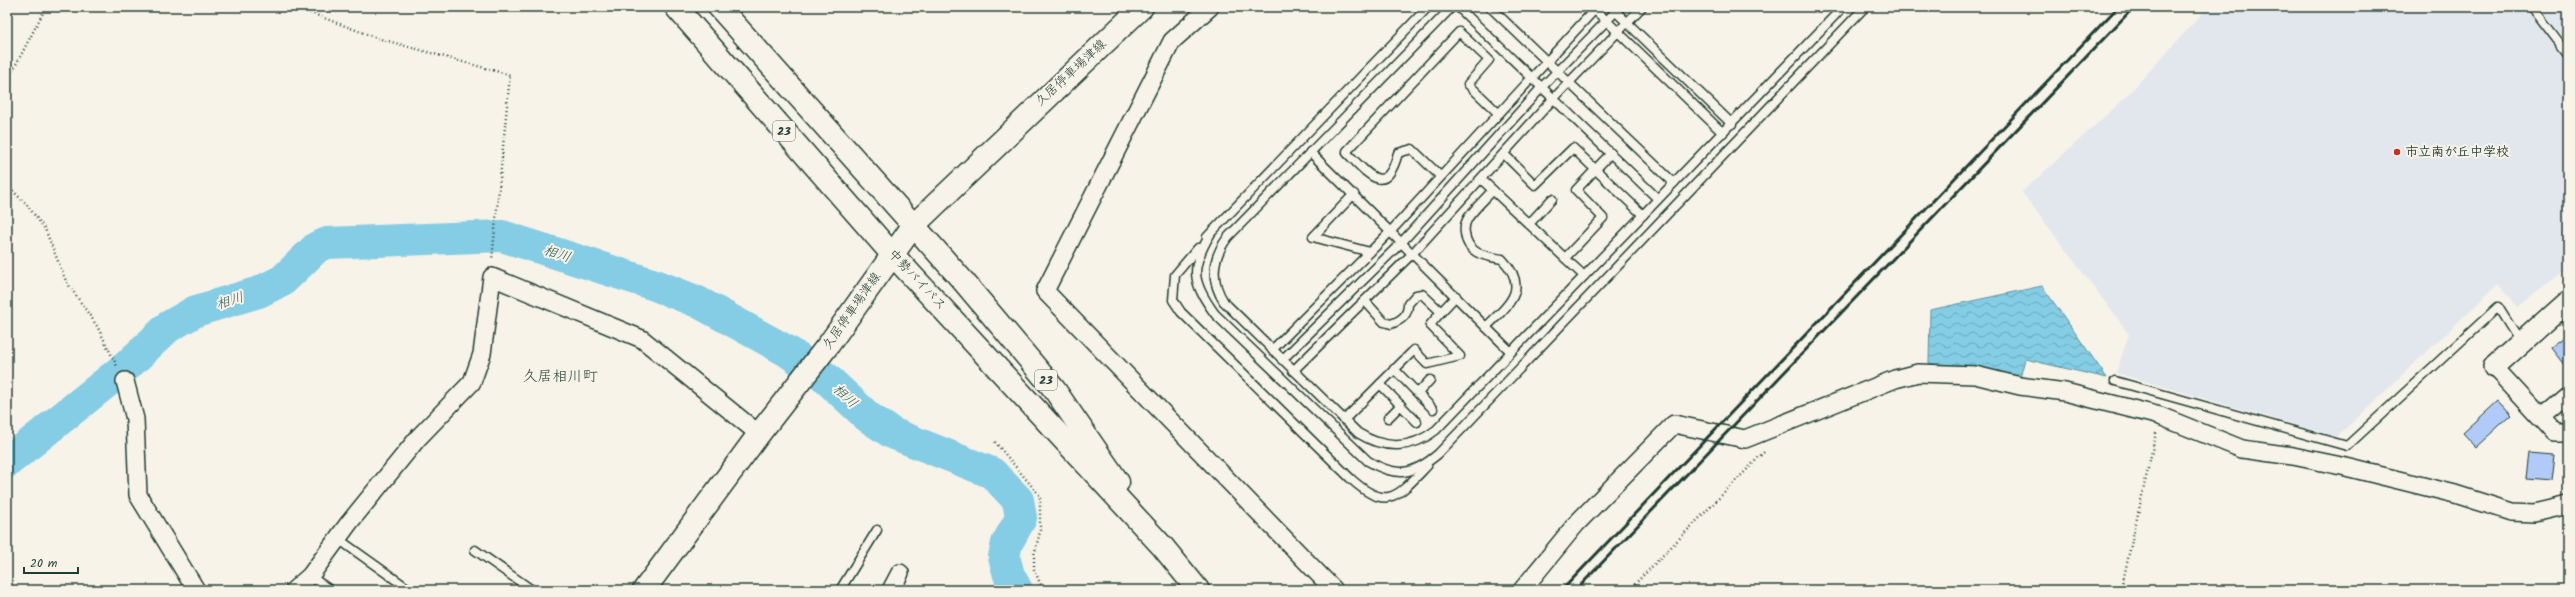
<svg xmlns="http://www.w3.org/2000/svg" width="2575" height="597" font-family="Kalam,'Klee One',sans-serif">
  <defs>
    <pattern id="water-waves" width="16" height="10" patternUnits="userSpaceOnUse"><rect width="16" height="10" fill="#84cde5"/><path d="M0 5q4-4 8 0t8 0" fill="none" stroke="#6ba8ba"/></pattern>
  </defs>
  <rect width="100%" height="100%" fill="#f7f3e8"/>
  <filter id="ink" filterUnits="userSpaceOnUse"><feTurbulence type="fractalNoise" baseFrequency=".025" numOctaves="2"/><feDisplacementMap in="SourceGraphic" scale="8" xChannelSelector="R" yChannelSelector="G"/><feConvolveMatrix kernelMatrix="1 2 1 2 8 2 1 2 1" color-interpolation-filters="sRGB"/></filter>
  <g filter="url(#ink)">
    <path fill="#e2e7ed" d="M2208,7H2568V268L2518,307L2498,284L2337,437L2116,373L2129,334L2022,192L2126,97Z"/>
    <path fill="url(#water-waves)" stroke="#5c939e" d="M2042,286L2107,378L2025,359L2020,378L1929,363L1930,310Z"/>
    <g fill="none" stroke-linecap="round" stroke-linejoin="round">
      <path stroke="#84cde5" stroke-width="32" d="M7,462L128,365L168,327L196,311L259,292L283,280L317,247L327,243L502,236L655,285L698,302L787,351L826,378L868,417L892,433L992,473L1018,500L1021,518L1007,543L1004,557L1009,575L1017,590"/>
    </g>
    <g fill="#b2caf8" stroke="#1f3d34">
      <path d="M2568,335V364L2565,366L2551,348Z"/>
      <path d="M2498,401L2511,415L2476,447L2463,433Z"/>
      <path d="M2528,453L2554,455L2551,480L2525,478Z"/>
    </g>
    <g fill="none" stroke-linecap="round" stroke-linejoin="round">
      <defs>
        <g id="service">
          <path d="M1452,7L1228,237C1212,258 1210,280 1224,302L1358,433C1385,450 1412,449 1436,430L1843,7"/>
          <path d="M1458,7L1658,199"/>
          <path d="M1490,7L1674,183"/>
          <path d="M1592,7L1723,133"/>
          <path d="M1611,7L1732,124"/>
          <path d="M2532,7L2568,54"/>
          <path d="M1310,152L1511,352"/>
          <path d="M1504,154L1535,185L1573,148L1643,215"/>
          <path d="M1440,176L1412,149L1398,153C1386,198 1369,175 1347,153V151L1459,32L1489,60L1468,84L1498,113"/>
          <path d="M1481,179L1584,276"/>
          <path d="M1354,194L1313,237L1370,252"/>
          <path d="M1529,224L1552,199"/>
          <path d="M1211,233C1190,268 1191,281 1215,314L1368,461C1397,478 1413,475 1438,454L1865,7"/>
          <path d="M1207,237L1428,7"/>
          <path d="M1198,248L1175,275L1173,300L1181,312L1350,478C1387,512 1397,497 1427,466"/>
          <path d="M1565,258L1603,218L1576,190L1611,153"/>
          <path d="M1365,301L1384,322L1391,324C1402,320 1408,315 1408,304L1416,295L1422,294L1441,312L1456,296"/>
          <path d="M1486,327C1508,305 1531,289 1502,259C1485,256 1467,254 1465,233C1464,228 1465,223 1468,218C1475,208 1485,199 1493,190"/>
          <path d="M1272,350L1391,231L1597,7"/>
          <path d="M1282,360L1402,242L1542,87L1620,7"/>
          <path d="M1394,369L1433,409"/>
          <path d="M1293,371L1413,253L1554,98L1642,7"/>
          <path d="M2115,381L2347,446L2498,307L2520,342"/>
          <path d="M1380,384L1417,422"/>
          <path d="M1418,393L1430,380"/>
          <path d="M1388,418L1401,405"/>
          <path d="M1344,420L1414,350L1427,364L1460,356L1430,325L1441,312"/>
          <path d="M337,538L410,590"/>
          <path d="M475,550L532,590"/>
          <path d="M310,576L330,590"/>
          <path d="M840,590L877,530"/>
        </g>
        <g id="minor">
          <path d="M1210,7L1172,41L1045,291L1334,590"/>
          <path d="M2494,367L2555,433H2568"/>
          <path d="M125,381L135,419L138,495L196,590"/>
          <path d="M2542,418L2568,396"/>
          <path d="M294,590L310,576L349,523L418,438L472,382L482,354L492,277L642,339L759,434"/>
          <path d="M891,590L900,573"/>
          <path d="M1522,590L1576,524L1674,424L1745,439L1895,379L1918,373L1975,375L2020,386L2065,392L2160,416L2242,449L2293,456L2346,467L2455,494L2512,512L2534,513L2568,505"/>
        </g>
        <path id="tertiary" d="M2494,367L2568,301"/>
        <path id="secondary" d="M644,590L759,434L829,344L913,226L1142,7"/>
        <g id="trunk">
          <path d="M676,7L892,254L1163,547L1198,590"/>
          <path d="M719,7L964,282L1054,389L1118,482"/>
        </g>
      </defs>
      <use href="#service" stroke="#1f3d34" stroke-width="11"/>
      <use href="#minor" stroke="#1f3d34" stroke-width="20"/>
      <use href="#tertiary" stroke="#1f3d34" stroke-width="24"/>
      <use href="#secondary" stroke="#1f3d34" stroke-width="25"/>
      <use href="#trunk" stroke="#1f3d34" stroke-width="25"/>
      <g stroke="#1f3d34" stroke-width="2.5" stroke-dasharray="1 3" stroke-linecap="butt">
        <path d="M295,7L377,38L510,75L492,260"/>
        <path d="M7,82L46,7"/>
        <path d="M7,185L27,205L45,229L66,281L97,326L117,366"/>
        <path d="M995,442L1040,496V532L1034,555V569L1043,590"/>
        <path d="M1629,590L1765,451"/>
        <path d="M2121,590L2156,433"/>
      </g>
      <use href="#service" stroke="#f7f3e8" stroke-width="8"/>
      <use href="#minor" stroke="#f7f3e8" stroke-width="17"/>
      <use href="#tertiary" stroke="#f7f3e8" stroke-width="21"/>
      <use href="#secondary" stroke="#f7f3e8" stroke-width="22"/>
      <use href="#trunk" stroke="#f7f3e8" stroke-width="22"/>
      <g stroke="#1f3d34" stroke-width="3">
        <path d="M1562,590L2118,7"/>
        <path d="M1576,590L2134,7"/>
      </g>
    </g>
  </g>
  <circle fill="#c8321e" stroke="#f7f3e8" stroke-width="1.5" cx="2397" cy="152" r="4"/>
  <g text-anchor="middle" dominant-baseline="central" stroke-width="4" stroke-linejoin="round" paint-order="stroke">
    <g fill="#f7f3e8" stroke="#60746a" stroke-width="1">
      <rect x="773" y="121" width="22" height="20" rx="3"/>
      <rect x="1035" y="370" width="22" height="20" rx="3"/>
    </g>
    <g font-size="12" font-weight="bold" fill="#1f3d34">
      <text x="784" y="131">23</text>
      <text x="1046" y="380">23</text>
    </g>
    <g font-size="13" fill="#1f3d34" stroke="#f7f3e8">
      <text transform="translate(1071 73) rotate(-43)">久居停車場津線</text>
      <text transform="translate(917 280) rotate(47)">中勢バイパス</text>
      <text transform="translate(852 311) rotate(-55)">久居停車場津線</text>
    </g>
    <g font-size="13" font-weight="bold" fill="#1f3d34" stroke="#f7f3e8" text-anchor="start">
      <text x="2405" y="152">市立南が丘中学校</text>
    </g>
    <g font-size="14" font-style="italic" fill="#335a57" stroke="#f7f3e8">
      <text transform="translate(557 254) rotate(18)">相川</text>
      <text transform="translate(230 301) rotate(-17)">相川</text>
      <text transform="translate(845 396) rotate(43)">相川</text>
    </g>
    <g font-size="15" fill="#1f3d34" stroke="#f7f3e8">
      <text x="560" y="377">久居相川町</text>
    </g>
  </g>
  <rect width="2575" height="597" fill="none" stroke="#f7f3e8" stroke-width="24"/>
  <rect x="12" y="12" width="2551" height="573" fill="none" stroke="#1f3d34" stroke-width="1.5" filter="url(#ink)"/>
  <path d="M24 567v6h54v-6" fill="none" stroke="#1f3d34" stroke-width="2"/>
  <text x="30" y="567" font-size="12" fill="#1f3d34" stroke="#f7f3e8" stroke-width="3" paint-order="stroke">20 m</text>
</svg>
